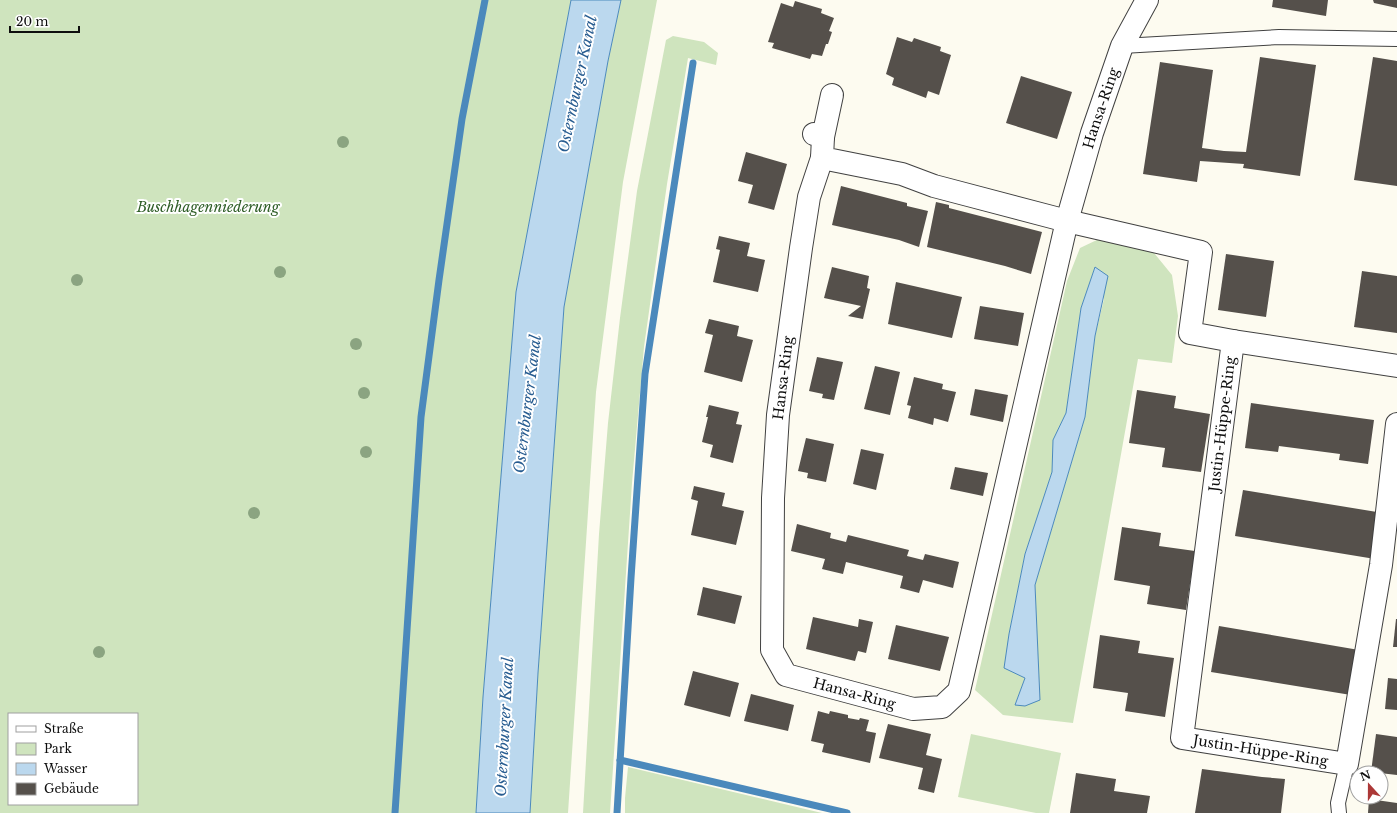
<svg xmlns="http://www.w3.org/2000/svg" width="1397" height="813" font-family="'Libre Baskerville',serif">
  <rect width="100%" height="100%" fill="#fdfbf0"/>
  <g fill="#cfe4be" fill-rule="evenodd">
    <path d="M0,0H571L516,292L483,697L476,813H0ZM9,714H137V804H9Z"/>
    <path d="M621,0H657L623,182L596,392L568,813H530L538,673L564,307L608,61Z"/>
    <path d="M673,36L704,42L718,53L716,65L688,58L667,184L644,347L632,483L610,813H583L599,534L608,423L620,318L637,191L666,40Z"/>
    <path d="M1101,238L1150,248L1172,275L1178,316L1172,363L1138,359L1073,723L1003,715L975,690L1067,281L1080,248ZM1095,267L1104,299L1095,336L1085,417L1035,585L1040,700L1015,705L1025,678L1005,668L1009,634L1025,554L1052,472L1053,440L1066,413L1081,308Z"/>
    <path d="M971,734L1061,753L1049,813H1036L958,797Z"/>
    <path d="M628,767L822,813H625V798Z"/>
  </g>
  <g fill="#bbd8ee" stroke="#4b89bc">
    <path d="M571,0H621L608,61L564,307L538,673L530,813H476L483,697L516,292Z"/>
    <path d="M1095,267L1108,276L1095,336L1085,417L1035,585L1040,700L1025,706L1015,705L1025,678L1004,668L1009,634L1025,554L1052,472L1053,440L1066,413L1081,308Z"/>
  </g>
  <g fill="none" stroke-linecap="round" stroke-linejoin="round">
    <g stroke="#4b89bc" stroke-width="7">
      <path d="M620,760L847,813"/>
      <path d="M395,813L421,417L439,280L462,119L485,0"/>
      <path d="M617,813L631,578L645,374L693,63"/>
    </g>
  </g>
  <g fill="#55504b">
    <path d="M1273,0H1328L1326,16L1272,7Z"/>
    <path d="M1373,0H1397V8L1374,3Z"/>
    <path d="M795,1L822,9L821,13L834,18L829,31L832,32L828,44H826L822,56L812,54L810,59L772,48L774,43L768,42L781,3L793,7Z"/>
    <path d="M897,37L912,42L914,38L941,47L940,51L951,55L939,95L928,91L926,98L892,85L894,78L886,74Z"/>
    <path d="M1260,57L1316,65L1300,176L1243,168L1244,164L1200,161L1197,182L1143,174L1160,62L1213,70L1202,148L1224,151L1246,152Z"/>
    <path d="M1373,57L1397,61V186L1354,180Z"/>
    <path d="M1021,76L1072,92L1057,139L1006,123Z"/>
    <path d="M746,152L787,164L774,210L748,203L753,185L738,181Z"/>
    <path d="M841,186L907,203V206L928,211L919,247L899,240L832,225Z"/>
    <path d="M936,202L949,205V208L1042,232L1031,274L1005,266L927,247Z"/>
    <path d="M719,236L750,243L747,256L765,260L758,292L713,282L720,250L716,249Z"/>
    <path d="M1226,254L1274,261L1266,317L1218,310Z"/>
    <path d="M832,267L869,276L867,288L870,289L863,319L848,316L861,306L824,298Z"/>
    <path d="M1362,271L1397,276V333L1354,327Z"/>
    <path d="M896,282L962,297L952,338L888,324Z"/>
    <path d="M980,306L1024,313L1018,346L974,339Z"/>
    <path d="M709,319L739,326L737,336L753,340L742,382L704,372L713,335L705,333Z"/>
    <path d="M817,357L843,362L834,400L822,398L823,394L809,391Z"/>
    <path d="M875,366L900,372L890,415L864,409Z"/>
    <path d="M914,377L943,384L942,389L956,392L948,422L934,418L933,425L908,418L911,406L907,405Z"/>
    <path d="M975,389L1008,395L1003,422L970,415Z"/>
    <path d="M1137,390L1176,396L1174,408L1210,414L1201,472L1162,467L1165,448L1129,443Z"/>
    <path d="M1251,403L1374,420L1368,464L1339,460L1340,454L1279,446L1278,452L1245,448Z"/>
    <path d="M709,405L739,412L736,424L742,425L733,463L710,457L713,445L702,442L708,417H706Z"/>
    <path d="M806,438L834,444L826,482L807,478L808,473L798,471Z"/>
    <path d="M861,449L884,454L876,490L853,484Z"/>
    <path d="M955,467L988,473L983,496L950,489Z"/>
    <path d="M694,486L725,493L722,506L744,511L736,545L691,535L698,501L691,499Z"/>
    <path d="M1243,490L1383,513L1375,559L1235,536Z"/>
    <path d="M797,524L831,533L830,538L846,542L848,535L909,550L907,556L923,560L925,554L959,562L953,588L923,580L919,593L900,588L903,576L846,562L843,574L822,569L825,559L791,551Z"/>
    <path d="M1122,527L1161,533L1159,546L1195,551L1186,610L1147,604L1150,586L1114,580Z"/>
    <path d="M703,587L742,596L735,624L697,615Z"/>
    <path d="M813,617L858,627L859,619L873,622L866,653L858,651L855,661L806,649Z"/>
    <path d="M1396,619H1397V647H1393Z"/>
    <path d="M896,625L949,637L940,671L888,659Z"/>
    <path d="M1219,626L1359,650L1351,695L1211,672Z"/>
    <path d="M1100,635L1140,641L1138,653L1174,658L1165,717L1125,711L1128,693L1093,688Z"/>
    <path d="M693,671L739,683L730,717L684,705Z"/>
    <path d="M1388,678L1397,679V710L1385,709Z"/>
    <path d="M751,694L794,705L788,731L744,721Z"/>
    <path d="M818,711L829,714L830,711L848,715V718L859,720L860,718L869,720L866,731L876,733L870,763L822,752L824,744L811,741Z"/>
    <path d="M888,724L931,734L926,755L942,759L934,793L918,789L923,768L879,758Z"/>
    <path d="M1376,734L1397,737V775L1371,772Z"/>
    <path d="M1202,769L1262,777L1285,779L1281,813H1195Z"/>
    <path d="M1076,773L1116,779L1114,791L1150,796L1147,813H1070Z"/>
    <path d="M1369,799L1397,803V813H1368Z"/>
  </g>
  <g fill="none" stroke-linecap="round" stroke-linejoin="round">
    <defs>
      <g id="lane">
        <path d="M1122,46L1279,37L1397,39"/>
        <path d="M1339,813L1338,803L1347,764"/>
      </g>
      <g id="street">
        <path d="M814,134L823,137L822,158L902,174L934,186L1067,221L1201,252L1190,333L1233,341L1397,366"/>
        <path d="M823,137L832,95"/>
        <path id="s1" d="M822,158L809,197L801,248L778,415L773,498L772,650L786,675L913,709L942,707L959,691L1067,221L1092,133L1122,46L1147,0"/>
        <path id="s2" d="M1233,341L1182,738L1347,764L1381,565L1397,424"/>
      </g>
    </defs>
    <use href="#lane" stroke="#414141" stroke-width="16"/>
    <use href="#street" stroke="#414141" stroke-width="24"/>
    <use href="#lane" stroke="#fff" stroke-width="14"/>
    <use href="#street" stroke="#fff" stroke-width="22"/>
  </g>
  <g fill="#8ba481">
    <circle cx="343" cy="142" r="6"/>
    <circle cx="280" cy="272" r="6"/>
    <circle cx="77" cy="280" r="6"/>
    <circle cx="356" cy="344" r="6"/>
    <circle cx="364" cy="393" r="6"/>
    <circle cx="366" cy="452" r="6"/>
    <circle cx="254" cy="513" r="6"/>
    <circle cx="99" cy="652" r="6"/>
  </g>
  <g text-anchor="middle" dominant-baseline="central" stroke-width="4" stroke-linejoin="round" paint-order="stroke">
    <g font-size="14" fill="#0e0e0e" stroke="#fff">
      <text stroke="none"><textPath href="#s1" startOffset="1309">Hansa-Ring</textPath></text>
      <text transform="translate(783 378) rotate(-83)">Hansa-Ring</text>
      <text transform="translate(1222 424) rotate(-83)">Justin-Hüppe-Ring</text>
      <text stroke="none"><textPath href="#s1" startOffset="596">Hansa-Ring</textPath></text>
      <text stroke="none"><textPath href="#s2" startOffset="480">Justin-Hüppe-Ring</textPath></text>
    </g>
    <g font-size="14" font-style="italic" fill="#2e5d26" stroke="#fff">
      <text x="208" y="207">Buschhagenniederung</text>
    </g>
    <g font-size="15" font-style="italic" fill="#275c90" stroke="#fff">
      <text transform="translate(577 84) rotate(-78)">Osternburger Kanal</text>
      <text transform="translate(527 404) rotate(-83)">Osternburger Kanal</text>
      <text transform="translate(504 727) rotate(-87)">Osternburger Kanal</text>
    </g>
  </g>
  <rect x="8" y="713" width="130" height="92" fill="#ffffff" stroke="#9f9f9f"/>
  <rect x="16" y="726" width="20" height="6" fill="#ffffff" stroke="#9f9f9f"/>
  <text x="44" y="733" font-size="12" fill="#0e0e0e">Straße</text>
  <rect x="16" y="743" width="20" height="12" fill="#cfe4be" stroke="#9f9f9f"/>
  <text x="44" y="753" font-size="12" fill="#0e0e0e">Park</text>
  <rect x="16" y="763" width="20" height="12" fill="#bbd8ee" stroke="#9f9f9f"/>
  <text x="44" y="773" font-size="12" fill="#0e0e0e">Wasser</text>
  <rect x="16" y="783" width="20" height="12" fill="#55504b" stroke="#9f9f9f"/>
  <text x="44" y="793" font-size="12" fill="#0e0e0e">Gebäude</text>
  <g transform="translate(1369 785) rotate(339)"><circle r="19" fill="#ffffff" stroke="#9f9f9f"/>
  <path d="M0-3L7 15L0 10L-7 15Z" fill="#ac3837"/>
  <text y="-6" font-size="11" font-weight="bold" text-anchor="middle" fill="#0e0e0e">N</text>
  </g>
  <path d="M10 26v6h69v-6" fill="none" stroke="#0e0e0e" stroke-width="2"/>
  <text x="16" y="26" font-size="12" fill="#0e0e0e" stroke="#ffffff" stroke-width="3" paint-order="stroke">20 m</text>
</svg>
